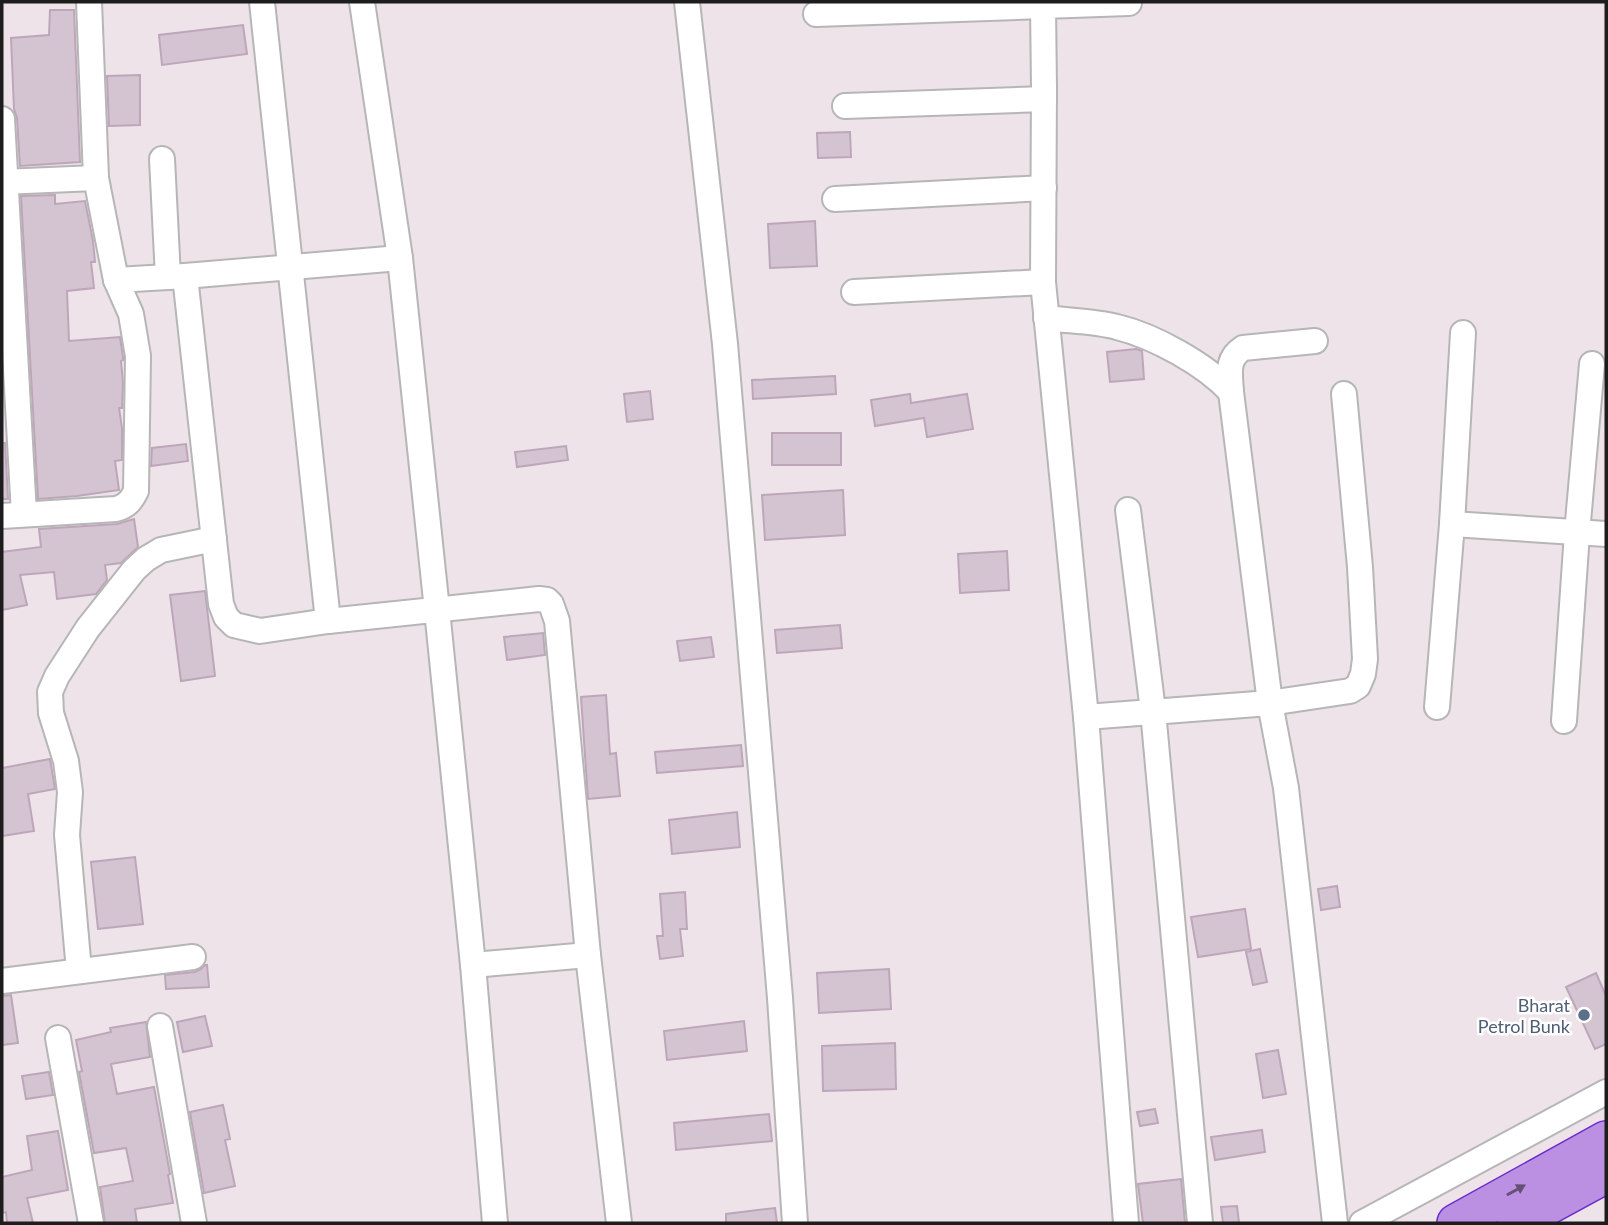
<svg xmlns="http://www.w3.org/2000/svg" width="1608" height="1225" font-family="Lato,sans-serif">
  <rect width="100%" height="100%" fill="#ede3e9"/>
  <g fill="#d4c4d1" stroke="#bea6ba" stroke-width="2">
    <path d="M50,10H74L80,162L20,166L17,118L14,109L11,38L49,35Z"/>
    <path d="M243,25L247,54L162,65L159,35Z"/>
    <path d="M140,75V125L109,126L107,76Z"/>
    <path d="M850,132L851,157L818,158L817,133Z"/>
    <path d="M55,195V204L85,201L93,241L95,262H91L94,288L67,291L69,341L120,337L123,357V360L121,361L123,383L122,408H119L122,428V460L115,461L119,490L77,496L38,499L21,196Z"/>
    <path d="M815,221L817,266L770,268L768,224Z"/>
    <path d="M1136,349L1142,351L1144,379L1110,382L1107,352Z"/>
    <path d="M835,376L836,394L753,399L752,380Z"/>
    <path d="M650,391L653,419L627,422L624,394Z"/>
    <path d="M910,394L911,403L967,394L973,429L927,437L924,418L875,426L871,400Z"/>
    <rect x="772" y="433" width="69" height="32"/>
    <path d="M2,443H5L8,499H2Z"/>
    <path d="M186,444L188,461L151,466L152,448Z"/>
    <path d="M566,446L568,460L517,467L515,452Z"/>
    <path d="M843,490L845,535L765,540L762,495Z"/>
    <path d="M134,519L138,547L121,563L105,565L107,580L96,594L57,599L54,572L20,575L27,605L2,610V552L41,547L39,529L117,524Z"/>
    <path d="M1007,551L1009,590L960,593L958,554Z"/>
    <path d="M205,591L215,676L181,681L170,595Z"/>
    <path d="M840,625L842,648L777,653L775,630Z"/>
    <path d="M543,633L545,655L507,660L504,637Z"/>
    <path d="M711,637L714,657L680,661L677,641Z"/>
    <path d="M606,695L610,754L616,753L620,796L588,799L581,697Z"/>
    <path d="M741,745L743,766L657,773L655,752Z"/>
    <path d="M50,759L55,789L28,794L34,831L2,836V768Z"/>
    <path d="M737,812L740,847L672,854L669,820Z"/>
    <path d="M135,857L143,924L98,929L91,862Z"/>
    <path d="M1337,886L1340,907L1321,910L1318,889Z"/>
    <path d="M685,892L687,929H680L683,956L660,959L657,936H663L660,894Z"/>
    <path d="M1245,909L1251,949L1198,957L1191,917Z"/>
    <path d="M1260,949L1267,982L1253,985L1246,952Z"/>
    <path d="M205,965H207L209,987L166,989L165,975L195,972L201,969Z"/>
    <path d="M889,969L891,1009L819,1013L817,973Z"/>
    <path d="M1596,973L1606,996V1044L1595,1049L1566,987Z"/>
    <path d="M11,995L18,1043L2,1045V996Z"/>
    <path d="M205,1016L212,1046L183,1052L177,1022Z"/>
    <path d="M744,1021L747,1051L667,1060L664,1031Z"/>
    <path d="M146,1022L150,1057L111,1064L117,1094L154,1087L170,1174L168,1175L173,1203L135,1209L137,1223H105L100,1187L133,1181L126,1148L94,1153L79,1072L82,1071L76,1040L111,1032L110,1028Z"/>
    <path d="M895,1043L896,1089L823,1091L822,1046Z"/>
    <path d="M1278,1050L1286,1094L1263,1098L1256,1054Z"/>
    <path d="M49,1072L53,1095L26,1099L22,1076Z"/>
    <path d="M223,1105L230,1139L225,1140L235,1186L204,1193L190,1112Z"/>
    <path d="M1155,1109L1158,1123L1140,1126L1137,1112Z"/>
    <path d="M769,1114L772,1141L676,1150L674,1123Z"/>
    <path d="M1262,1130L1265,1152L1215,1160L1211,1137Z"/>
    <path d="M58,1131L68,1190L27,1198L33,1223H7L6,1212L2,1213V1177L32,1170L27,1136Z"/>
    <path d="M1181,1179L1185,1223H1143L1138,1184Z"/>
    <path d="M1237,1206L1239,1223H1223L1221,1207Z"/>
    <path d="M775,1208L777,1223H726V1214Z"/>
  </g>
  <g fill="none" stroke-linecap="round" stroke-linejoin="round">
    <defs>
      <g id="minor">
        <path d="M262,2L328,621"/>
        <path d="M362,2L400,258L437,610L473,965L495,1223"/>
        <path d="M687,2L725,344L780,998L795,1223"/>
        <path d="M816,14L1043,6"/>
        <path d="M845,106L1044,99"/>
        <path d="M2,119L24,514"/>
        <path d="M162,159L168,277"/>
        <path d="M2,182L96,178"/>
        <path d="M835,199L1044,188"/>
        <path d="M185,276L221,604L226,617L234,625L260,631L328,621L539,599L547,600L551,604L557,621L588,955L619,1223"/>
        <path d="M116,280L185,276L400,258"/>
        <path d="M854,292L1043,282"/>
        <path d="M1046,318C1069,321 1095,321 1117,327C1154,336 1205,364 1231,392"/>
        <path d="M1315,341L1243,348C1226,359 1230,373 1231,392L1270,703L1286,788L1335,1223"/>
        <path d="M1128,510L1153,711L1200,1223"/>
        <path d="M2,516L116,509C127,506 131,501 136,491L138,356L131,314L116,280L96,178L89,2"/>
        <path d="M1452,524L1463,333"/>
        <path d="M1437,707L1452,524L1606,534"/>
        <path d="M1086,717L1270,703L1350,691L1358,686L1363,674L1365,659L1360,567L1344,394"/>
        <path d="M1564,721L1577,533L1592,364"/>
        <path d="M473,965L588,955"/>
        <path d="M79,971L67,835L70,792L66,761L51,713L50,692L57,676L88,628L134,570L146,559L161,550L214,539"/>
        <path d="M2,981L193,957"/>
        <path d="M160,1026L194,1223"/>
        <path d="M58,1038L91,1223"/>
        <path d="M1126,1223L1086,717L1043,282L1044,88L1043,6L1129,3"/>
        <path d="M1362,1223L1606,1092"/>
      </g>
      <g id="highway">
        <path d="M1456,1223L1606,1140"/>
        <path d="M1516,1223L1606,1174"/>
      </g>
    </defs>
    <use href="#minor" stroke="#b6b6b6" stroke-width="28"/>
    <use href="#highway" stroke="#6a2ecd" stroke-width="40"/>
    <use href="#minor" stroke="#fff" stroke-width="24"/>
    <use href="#highway" stroke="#bb8fe1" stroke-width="37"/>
  </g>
  <defs><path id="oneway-solid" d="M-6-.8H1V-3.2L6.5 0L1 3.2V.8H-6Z" transform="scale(1.75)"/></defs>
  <use fill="#645075" href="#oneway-solid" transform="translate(1516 1190) rotate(-29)"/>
  <circle fill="#5c6f8a" stroke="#fff" stroke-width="2.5" cx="1584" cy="1015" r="7"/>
  <g text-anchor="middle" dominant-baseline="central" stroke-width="5" stroke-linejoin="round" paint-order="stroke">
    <g font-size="18" fill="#4e5e75" stroke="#fff" text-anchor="end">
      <text x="1570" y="1005">Bharat<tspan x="1570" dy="21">Petrol Bunk</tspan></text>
    </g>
  </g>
  <rect width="1608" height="1225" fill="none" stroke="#1d1d1d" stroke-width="7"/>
</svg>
